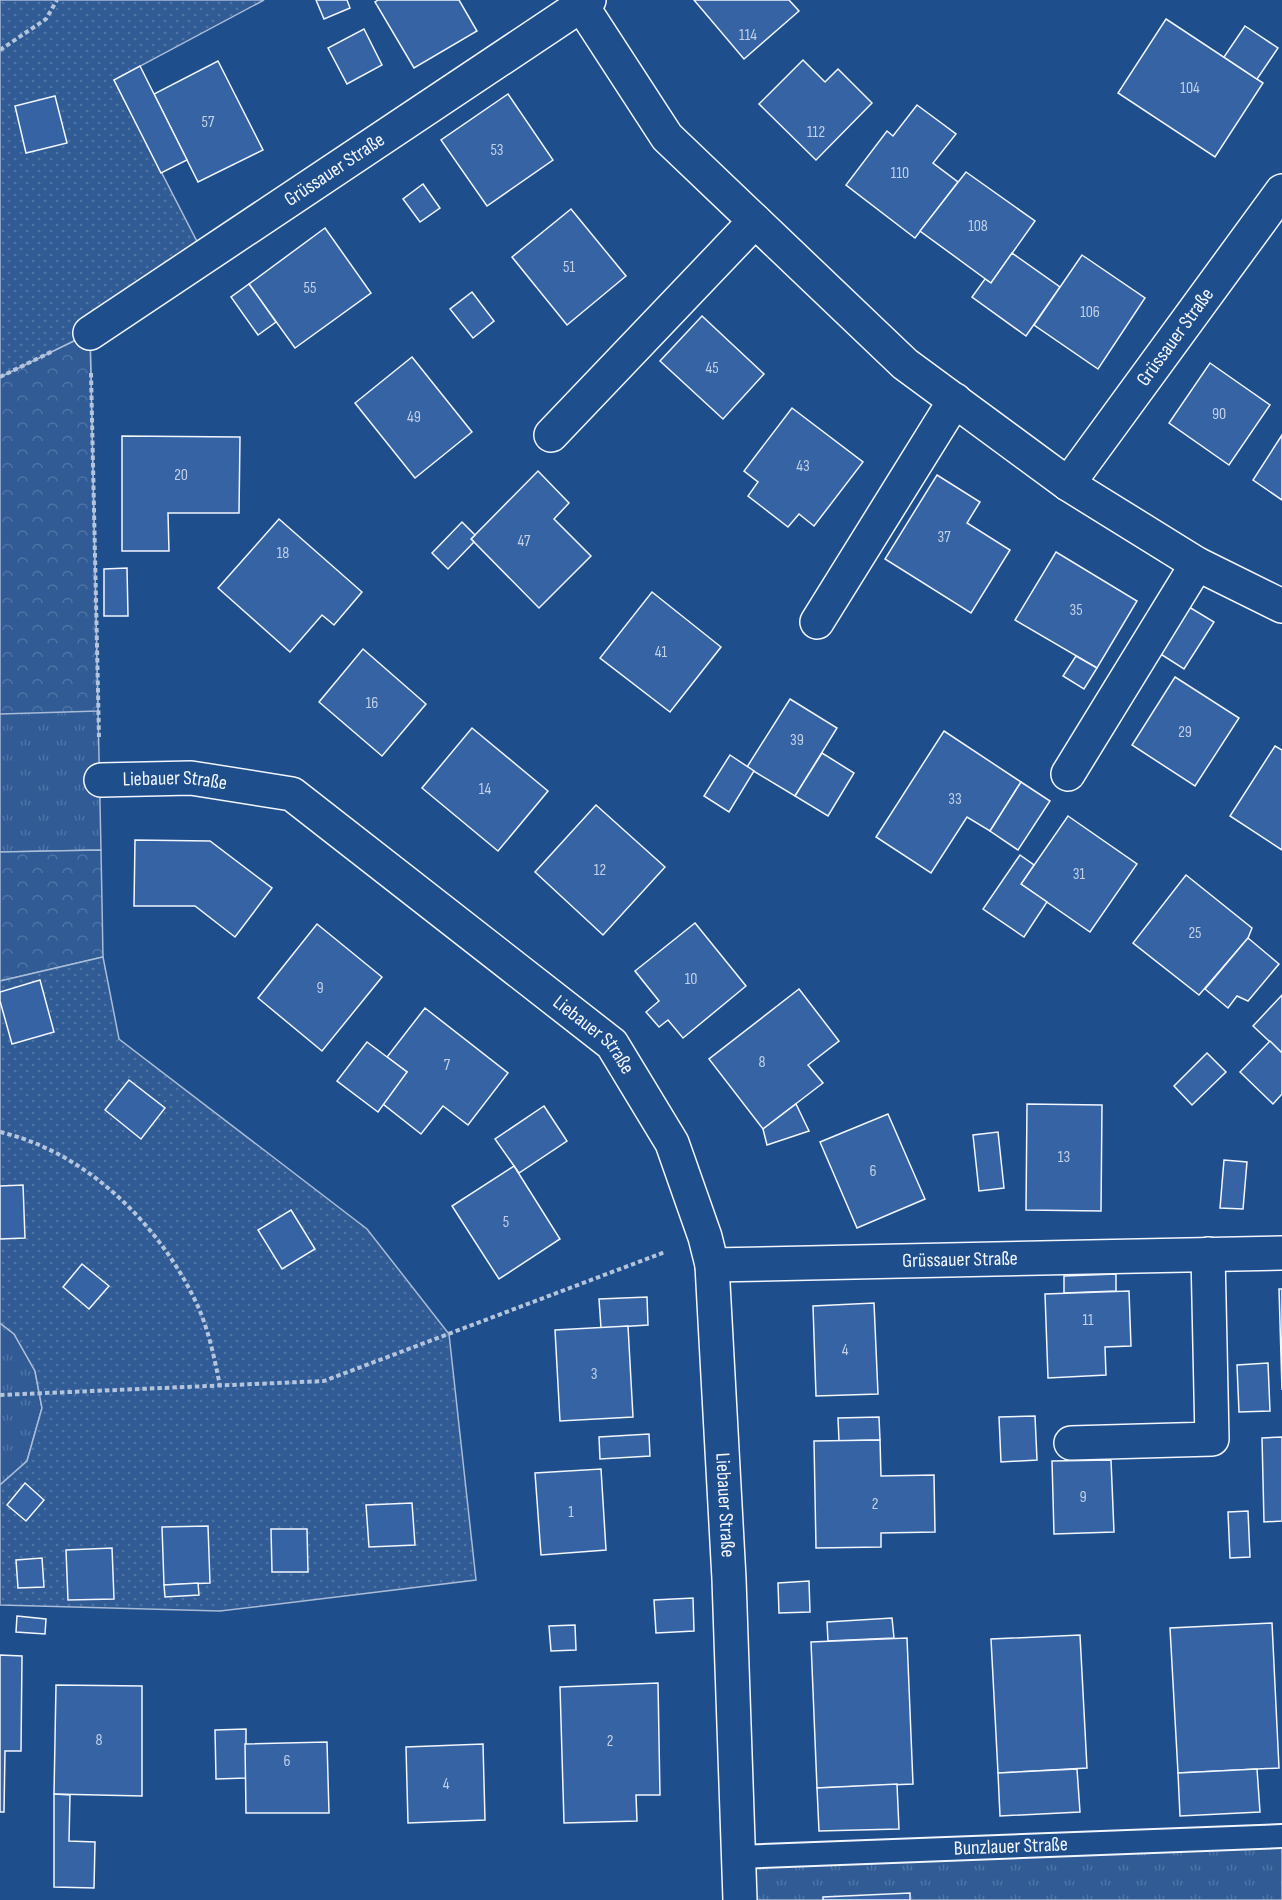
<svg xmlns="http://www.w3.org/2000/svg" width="1282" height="1900" font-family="'Sofia Sans Condensed',sans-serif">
  <defs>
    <pattern id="grass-tufts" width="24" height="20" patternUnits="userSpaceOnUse" patternTransform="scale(1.5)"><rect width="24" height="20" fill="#305b95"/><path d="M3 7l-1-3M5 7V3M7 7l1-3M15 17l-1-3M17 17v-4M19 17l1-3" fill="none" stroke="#4e73a5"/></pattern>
    <pattern id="forest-crowns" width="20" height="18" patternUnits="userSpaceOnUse" patternTransform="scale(1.5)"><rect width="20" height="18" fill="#305b95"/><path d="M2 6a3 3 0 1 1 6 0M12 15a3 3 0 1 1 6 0" fill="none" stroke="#4e73a5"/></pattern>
    <pattern id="garden-dots" width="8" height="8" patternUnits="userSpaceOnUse" patternTransform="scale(1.5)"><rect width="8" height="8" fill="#305b95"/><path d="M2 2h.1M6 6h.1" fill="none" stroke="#4e73a5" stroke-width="1.8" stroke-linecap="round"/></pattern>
  </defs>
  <rect width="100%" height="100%" fill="#1f4e8c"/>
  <g fill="url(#grass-tufts)" stroke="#a8bbd7" stroke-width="1.5">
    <path d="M90,333L101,850L0,852V377Z"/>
    <path d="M0,1323L14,1334L35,1371L42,1408L27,1461L0,1485Z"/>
    <path d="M1282,1836V1900H741L739,1857Z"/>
  </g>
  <g fill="url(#forest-crowns)" stroke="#a8bbd7" stroke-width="1.5">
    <path d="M90,333L98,711L0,714V377Z"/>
    <path d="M101,850L103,957L0,981V852Z"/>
  </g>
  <g fill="url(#garden-dots)" stroke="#a8bbd7" stroke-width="1.5">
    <path d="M0,0H264L114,80L205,257L90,333L0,377Z"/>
    <path d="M103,957L119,1039L367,1229L449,1334L476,1580L220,1611L0,1605V1485L27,1461L42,1408L35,1371L14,1334L0,1323V981Z"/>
  </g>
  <g fill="#3563a3" stroke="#f2f6ff" stroke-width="1.5">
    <path d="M316,0H347L350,8L324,19Z"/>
    <path d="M378,0H459L477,31L414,68L375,2Z"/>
    <path d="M694,0H789L799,11L744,59Z"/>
    <path d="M1166,19L1263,83L1215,157L1118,93Z"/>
    <path d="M1245,26L1278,48L1257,79L1224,57Z"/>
    <path d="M364,29L382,65L347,84L328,48Z"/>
    <path d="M803,60L825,82L838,69L872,103L816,160L759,104Z"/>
    <path d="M218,61L263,150L198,182L154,94Z"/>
    <path d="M140,66L187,160L161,173L114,80Z"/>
    <path d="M508,94L553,160L487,206L441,140Z"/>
    <path d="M55,96L67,143L26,153L15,106Z"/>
    <path d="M917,105L956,134L933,163L958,182L915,238L846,185L887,131L893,136Z"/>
    <path d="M966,172L1035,221L991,283L920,231Z"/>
    <path d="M423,184L440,208L420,222L403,199Z"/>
    <path d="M571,209L626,276L567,325L512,257Z"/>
    <path d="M325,228L371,293L295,348L249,284Z"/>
    <path d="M1012,253L1060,287L1026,336L972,297L985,279L991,283Z"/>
    <path d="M1082,255L1145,298L1098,369L1034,325Z"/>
    <path d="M249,284L276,322L258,335L231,297Z"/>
    <path d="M472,292L494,321L473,338L450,309Z"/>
    <path d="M702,316L764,374L723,419L660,361Z"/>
    <path d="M412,357L472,432L415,478L355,403Z"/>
    <path d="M1210,363L1270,405L1229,465L1169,423Z"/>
    <path d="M792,408L863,462L814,526L799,514L788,527L748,496L758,482L744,471Z"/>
    <path d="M1282,435V500L1253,480Z"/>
    <path d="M122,436L240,437L239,513H168L169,551H122Z"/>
    <path d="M538,471L569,503L554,519L591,556L539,608L471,539Z"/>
    <path d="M937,475L980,502L967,523L1010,550L971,613L885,559Z"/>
    <path d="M279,519L362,592L334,625L322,615L290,652L218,588Z"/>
    <path d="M462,522L475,535L471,539L474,542L448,569L432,553Z"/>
    <path d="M1056,552L1137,601L1097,668L1015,620Z"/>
    <path d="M127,568L128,616H104V569Z"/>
    <path d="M652,592L721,647L670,712L600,658Z"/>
    <path d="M1189,607L1214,622L1184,669L1159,653Z"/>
    <path d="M363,649L426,704L382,756L319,702Z"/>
    <path d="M1076,656L1097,668L1084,689L1063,676Z"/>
    <path d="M1175,677L1239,718L1195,786L1132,745Z"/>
    <path d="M790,699L837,728L795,796L747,767Z"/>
    <path d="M472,728L548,791L498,851L422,788Z"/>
    <path d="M944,731L1021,782L990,831L967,817L931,873L876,837Z"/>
    <path d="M1275,746L1282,750V850L1230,816Z"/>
    <path d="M822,753L854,773L828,816L795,796Z"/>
    <path d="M730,755L754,771L729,812L704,796Z"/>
    <path d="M1021,782L1050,801L1018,850L990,831Z"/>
    <path d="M596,805L665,867L603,935L535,872Z"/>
    <path d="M1068,816L1137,864L1090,932L1021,884Z"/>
    <path d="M135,840L210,841L272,888L235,937L195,906H134Z"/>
    <path d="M1020,855L1034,865L1021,884L1047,902L1024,937L983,909Z"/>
    <path d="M1186,875L1252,928L1248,938L1199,995L1133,943Z"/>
    <path d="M695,923L746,986L683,1038L668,1020L659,1027L646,1012L659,1001L635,971Z"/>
    <path d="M317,924L382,977L322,1051L258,998Z"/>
    <path d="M1248,938L1279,964L1248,1001L1237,996L1228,1008L1205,989Z"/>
    <path d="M40,980L54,1032L12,1044L0,1001V992Z"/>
    <path d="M799,989L839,1041L808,1065L823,1083L763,1129L709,1059Z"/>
    <path d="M1282,995V1053L1253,1026Z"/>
    <path d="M425,1008L508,1073L468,1125L443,1106L421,1134L383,1104L407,1072L387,1057Z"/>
    <path d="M1270,1041L1282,1053V1094L1273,1104L1240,1072Z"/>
    <path d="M367,1042L407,1072L378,1112L337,1081Z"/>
    <path d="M1207,1053L1226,1072L1192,1105L1174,1086Z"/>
    <path d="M129,1080L165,1108L141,1139L105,1110Z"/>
    <path d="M796,1104L809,1131L767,1145L763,1129Z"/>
    <path d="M1027,1104L1102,1105L1101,1211L1026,1210Z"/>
    <path d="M544,1106L567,1141L519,1173L495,1139Z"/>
    <path d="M888,1114L925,1199L857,1228L820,1142Z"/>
    <path d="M998,1132L1004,1188L979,1191L973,1135Z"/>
    <path d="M1224,1160L1247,1162L1243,1209L1220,1208Z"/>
    <path d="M514,1166L560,1239L499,1279L452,1206Z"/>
    <path d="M23,1185L25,1238L0,1239V1186Z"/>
    <path d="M291,1210L315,1249L282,1269L258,1230Z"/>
    <path d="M82,1264L109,1286L89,1309L63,1287Z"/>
    <path d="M1116,1274V1291L1064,1293V1276Z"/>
    <path d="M1279,1289H1282V1390Z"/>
    <path d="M1129,1291L1131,1346L1105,1347L1106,1375L1048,1378L1045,1294Z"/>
    <path d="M647,1297L648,1325L601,1328L599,1299Z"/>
    <path d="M874,1303L878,1394L816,1396L813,1306Z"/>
    <path d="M628,1326L633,1417L560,1421L555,1330Z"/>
    <path d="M1268,1363L1270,1411L1239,1412L1237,1365Z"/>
    <path d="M1035,1416L1037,1460L1001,1462L999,1417Z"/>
    <path d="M879,1417L880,1440L839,1441L838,1418Z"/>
    <path d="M649,1434L650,1456L600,1459L599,1437Z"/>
    <path d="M1282,1437V1521L1264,1522L1262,1438Z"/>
    <path d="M880,1440L881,1476L934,1475L935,1532L881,1533V1547L816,1548L814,1441Z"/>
    <path d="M1111,1460L1114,1532L1054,1534L1052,1461Z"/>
    <path d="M601,1469L606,1550L541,1555L535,1473Z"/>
    <path d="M25,1483L44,1500L26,1521L7,1505Z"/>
    <path d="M412,1503L415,1545L369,1547L366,1505Z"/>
    <path d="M1248,1511L1250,1557L1230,1558L1228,1512Z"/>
    <path d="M208,1526L210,1583L164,1585L162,1527Z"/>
    <path d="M271,1529H307L308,1572H272Z"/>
    <path d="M112,1548L114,1599L68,1600L66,1550Z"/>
    <path d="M42,1558L44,1587L18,1588L16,1560Z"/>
    <path d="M809,1581L810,1612L779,1613L778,1583Z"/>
    <path d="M198,1583L199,1595L165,1597L164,1585Z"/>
    <path d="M693,1598L694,1631L656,1633L654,1600Z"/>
    <path d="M17,1616L46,1619L45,1634L16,1632Z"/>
    <path d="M892,1618L894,1638L828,1641L827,1622Z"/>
    <path d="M1272,1623L1279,1768L1178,1773L1170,1628Z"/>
    <path d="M575,1625L576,1650L551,1651L549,1626Z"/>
    <path d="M1080,1635L1087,1768L998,1773L991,1639Z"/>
    <path d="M907,1638L913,1784L817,1788L811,1642Z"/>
    <path d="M0,1655L22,1656L21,1751H5L4,1812H0Z"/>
    <path d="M658,1683L660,1795H636L637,1821L564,1823L560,1687Z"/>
    <path d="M56,1685L142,1686V1796L54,1794Z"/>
    <path d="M246,1729V1778L216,1779L215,1730Z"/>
    <path d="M327,1742L329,1813H246L245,1744Z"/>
    <path d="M483,1744L485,1820L408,1823L406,1747Z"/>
    <path d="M1077,1769L1080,1812L1000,1816L998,1773Z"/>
    <path d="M1257,1769L1260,1812L1180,1816L1178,1773Z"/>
    <path d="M897,1784L899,1829L819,1831L817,1788Z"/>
    <path d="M54,1794L70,1795L69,1841L95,1842L94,1888L54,1887Z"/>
    <path d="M910,1893V1900H823V1897Z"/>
  </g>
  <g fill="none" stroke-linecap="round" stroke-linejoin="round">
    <defs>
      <g id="lane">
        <path id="s1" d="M739,1857L1282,1836"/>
      </g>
      <g id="street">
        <path d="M578,0L667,137L905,364L1068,484L1197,564L1282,606"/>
        <path id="s2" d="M90,333L589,0"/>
        <path d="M551,435L755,221"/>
        <path id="s3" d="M1068,484L1282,191"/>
        <path d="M817,622L955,400"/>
        <path d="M1068,774L1197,564"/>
        <path id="s4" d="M101,780L191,778L292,794L612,1044L672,1143L705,1237L712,1265L729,1579L740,1900"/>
        <path id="s5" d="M712,1265L1282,1253"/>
        <path d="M1071,1443L1212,1439L1208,1254"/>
      </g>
    </defs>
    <use href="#lane" stroke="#f2f6ff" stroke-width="26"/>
    <use href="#street" stroke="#f2f6ff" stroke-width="36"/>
    <g stroke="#b3c4dc" stroke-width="4" stroke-dasharray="4.5 3" stroke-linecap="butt">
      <path d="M0,50L46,19L57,0"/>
      <path d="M91,373L99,737"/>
      <path d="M0,377L53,351"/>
      <path d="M0,1132C85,1152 156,1221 194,1298C208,1326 214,1356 220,1386"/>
      <path d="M0,1395L324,1381L665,1252"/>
    </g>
    <use href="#lane" stroke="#1f4e8c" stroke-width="22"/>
    <use href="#street" stroke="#1f4e8c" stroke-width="33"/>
  </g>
  <g text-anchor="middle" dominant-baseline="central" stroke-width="4.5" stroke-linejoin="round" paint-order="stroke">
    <g font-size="16" fill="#c3d1e8">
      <text x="748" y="35">114</text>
      <text x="1190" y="88">104</text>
      <text x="208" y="122">57</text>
      <text x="816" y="132">112</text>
      <text x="497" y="150">53</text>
      <text x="900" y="173">110</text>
      <text x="978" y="226">108</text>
      <text x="569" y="267">51</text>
      <text x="310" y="288">55</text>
      <text x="1090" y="312">106</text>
      <text x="712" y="368">45</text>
      <text x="1219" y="414">90</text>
      <text x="414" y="417">49</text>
      <text x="803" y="466">43</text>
      <text x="181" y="475">20</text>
      <text x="944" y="537">37</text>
      <text x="524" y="541">47</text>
      <text x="283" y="553">18</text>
      <text x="1076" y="610">35</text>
      <text x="661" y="652">41</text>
      <text x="372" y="703">16</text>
      <text x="1185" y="732">29</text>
      <text x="797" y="740">39</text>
      <text x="485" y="789">14</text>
      <text x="955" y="799">33</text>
      <text x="600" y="870">12</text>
      <text x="1079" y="874">31</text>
      <text x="1195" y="933">25</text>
      <text x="691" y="979">10</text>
      <text x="320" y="988">9</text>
      <text x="762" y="1062">8</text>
      <text x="447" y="1065">7</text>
      <text x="1064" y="1157">13</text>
      <text x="873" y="1171">6</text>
      <text x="506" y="1222">5</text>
      <text x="1088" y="1320">11</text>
      <text x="845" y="1350">4</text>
      <text x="594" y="1374">3</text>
      <text x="1083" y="1497">9</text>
      <text x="875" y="1504">2</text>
      <text x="571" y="1512">1</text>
      <text x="99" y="1740">8</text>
      <text x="610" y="1741">2</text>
      <text x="287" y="1761">6</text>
      <text x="446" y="1784">4</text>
    </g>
    <g font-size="20" fill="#f2f6ff" stroke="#1f4e8c">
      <text stroke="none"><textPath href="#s2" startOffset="294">Grüssauer Straße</textPath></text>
      <text stroke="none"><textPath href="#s3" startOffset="182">Grüssauer Straße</textPath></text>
      <text stroke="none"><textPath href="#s4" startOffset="74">Liebauer Straße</textPath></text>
      <text stroke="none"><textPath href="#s4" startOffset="579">Liebauer Straße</textPath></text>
      <text stroke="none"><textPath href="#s5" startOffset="248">Grüssauer Straße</textPath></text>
      <text stroke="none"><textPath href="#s4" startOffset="1083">Liebauer Straße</textPath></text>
      <text stroke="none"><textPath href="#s1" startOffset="272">Bunzlauer Straße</textPath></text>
    </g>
  </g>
</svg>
